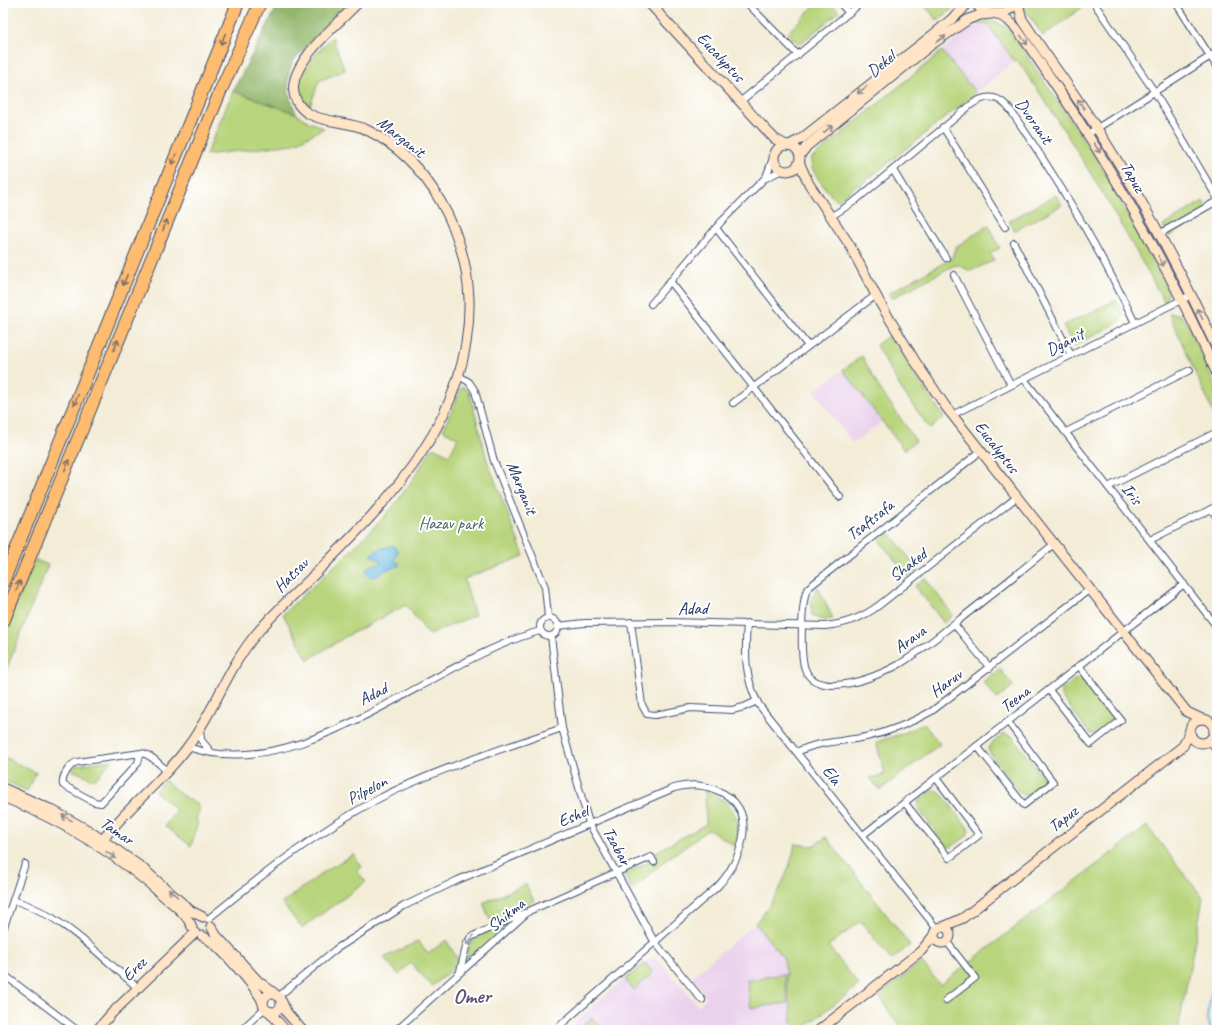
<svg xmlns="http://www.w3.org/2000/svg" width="1220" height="1033" font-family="Caveat,sans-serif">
  <rect width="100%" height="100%" fill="#fff"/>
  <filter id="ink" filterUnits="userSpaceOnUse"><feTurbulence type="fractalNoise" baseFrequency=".025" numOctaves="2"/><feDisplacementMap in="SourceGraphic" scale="8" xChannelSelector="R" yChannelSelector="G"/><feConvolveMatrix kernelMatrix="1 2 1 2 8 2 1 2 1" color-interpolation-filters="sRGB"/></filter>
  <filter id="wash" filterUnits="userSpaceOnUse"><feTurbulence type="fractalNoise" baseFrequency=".012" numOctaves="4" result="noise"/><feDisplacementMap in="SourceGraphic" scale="16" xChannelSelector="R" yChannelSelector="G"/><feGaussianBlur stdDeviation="0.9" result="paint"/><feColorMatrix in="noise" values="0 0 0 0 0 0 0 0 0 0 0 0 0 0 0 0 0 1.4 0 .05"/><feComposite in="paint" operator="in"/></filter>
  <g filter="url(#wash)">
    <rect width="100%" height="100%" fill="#f3ecd7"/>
    <g fill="#ead1ec">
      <path d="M975,23L988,25L1014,61L976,93L942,51Z"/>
      <path d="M843,370L882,422L853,443L814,391Z"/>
      <path d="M755,923L784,959L793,1030H581L574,1023L651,957L657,959L698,1006L707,997L692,977Z"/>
    </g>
    <g fill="#b8d47b" stroke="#6a826c">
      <path d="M817,3H831L839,12L802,42L798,43L787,33Z"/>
      <path d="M922,3H958L938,21Z"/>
      <path d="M977,3H1014L997,12Z"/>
      <path d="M1023,3H1081L1084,6L1043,36L1024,8Z"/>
      <path d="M984,20L995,21L1009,29L1102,167L1164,281L1168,292L1167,300L1165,303C1119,220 1072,138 1017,60L1014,61L988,25L975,23Z"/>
      <path d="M332,37L345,70L319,81L310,106C281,83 316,55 332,37Z"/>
      <path d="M942,51L976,93L859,186L857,185L839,200L834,199C828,191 806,168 812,158Z"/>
      <path d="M233,91L290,110L309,122L324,128L294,144L206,155Z"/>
      <path d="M1056,195L1062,205L1014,231L1009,221Z"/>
      <path d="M1203,201L1210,213L1169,236L1163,226Z"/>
      <path d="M988,225L1000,248L990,253L994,260L971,271L957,265L953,266L892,298L889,293L949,260L952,257L956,247Z"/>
      <path d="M1116,300L1124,314L1119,322L1073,346L1063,326Z"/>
      <path d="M1174,313L1180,315L1188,325L1217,390V421L1169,314Z"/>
      <path d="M891,334L908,365L944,417L930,429L902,390L876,345Z"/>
      <path d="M862,356L878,386L916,441L904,450L843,370Z"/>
      <path d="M462,387L465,388L470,394L487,460L524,556L464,579L475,615L429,635L406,605L345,637L308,660L283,614C317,582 352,551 384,517C403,496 418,471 433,447L449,455L458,438L443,430Z"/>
      <path d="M889,532L918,569L908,577L879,540Z"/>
      <path d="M35,560L48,565L3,678V636Z"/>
      <path d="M925,578L953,615L944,623L915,586Z"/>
      <path d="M818,587L833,619L822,620L812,615L811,599Z"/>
      <path d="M1000,669L1013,686L997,699L983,682Z"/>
      <path d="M1076,679L1083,680L1111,716L1112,722C1106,729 1098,738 1089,733L1061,695V690Z"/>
      <path d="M924,724L940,744L880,790L870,778L885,774L876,742L901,734Z"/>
      <path d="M1004,734L1013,737L1042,776L1043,785L1032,795H1024L1018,791L988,750L989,746Z"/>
      <path d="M3,756L36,773L27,791L3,780Z"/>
      <path d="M112,760L95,780L72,770L76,765Z"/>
      <path d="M165,780L181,795L198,804L197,806L200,809L196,820L198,822L191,846L165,826L176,810L155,791Z"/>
      <path d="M935,790L940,792L969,829L967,836L951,847L945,845L918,808L919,801L931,791Z"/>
      <path d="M705,791C733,801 743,818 736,847L709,829L666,860L632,890L624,874L656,859L654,853L706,824Z"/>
      <path d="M1147,826L1203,898L1178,1030H905L894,1019L879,995L922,962L940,985Z"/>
      <path d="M826,837L910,945L891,960L861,921L828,946L859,985L801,1030H793L784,959L755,923C776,900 789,875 795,844L813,846Z"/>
      <path d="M354,854L362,867L357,871L366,882L302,928L282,903L328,869Z"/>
      <path d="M526,884L534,901L490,920L483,903Z"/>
      <path d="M516,919L465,963C468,956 467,948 471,942C477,932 505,924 516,919Z"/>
      <path d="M446,940L459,961L458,964L432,986L411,963L399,975L384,958L418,941L428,954Z"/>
      <path d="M645,963L653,973L634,990L625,980Z"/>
      <path d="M784,974L788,1003L751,1008L747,980Z"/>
      <path d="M592,1018L603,1030H585L582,1026Z"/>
    </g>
    <path fill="#92b66b" stroke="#567264" d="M279,3H349L294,60C284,79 287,95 297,114L233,91Z"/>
    <path fill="#62b8df" stroke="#3e749e" d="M393,545L398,551L394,562H399V566C396,567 393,568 389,569C380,572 375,583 366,573L367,568L373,564H379L382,562L371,555L375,551Z"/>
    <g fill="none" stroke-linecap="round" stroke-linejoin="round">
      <path stroke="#62b8df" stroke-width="2" d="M1211,1030L1207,1016L1217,967"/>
    </g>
  </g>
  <g filter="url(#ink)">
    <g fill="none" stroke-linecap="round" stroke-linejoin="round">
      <defs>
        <g id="street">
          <path d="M747,3L798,55"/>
          <path d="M840,3L849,13"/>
          <path d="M1094,3L1154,91L1216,196"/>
          <path d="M1176,3L1217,67"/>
          <path d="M657,10L663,3"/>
          <path d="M741,101L861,3"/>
          <path d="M943,127L1005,227"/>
          <path d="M1088,134L1217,52"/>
          <path d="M893,170L946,258"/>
          <path d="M766,178L782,170"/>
          <path d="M832,216L855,201L972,104C988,93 1000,96 1011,111C1057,178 1100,249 1135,323"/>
          <path d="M716,228L808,346"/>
          <path d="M1159,234L1217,201"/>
          <path d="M1014,243L1071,355"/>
          <path d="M954,275L1011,385"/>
          <path d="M670,281L840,497"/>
          <path d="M651,304L721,222L766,177L773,158"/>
          <path d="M459,376L469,382L475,391L494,461L545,587L548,617"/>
          <path d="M1024,379L1217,627"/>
          <path d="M733,403L876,295"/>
          <path d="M952,415L1191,295"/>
          <path d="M1066,432L1190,370"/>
          <path d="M981,451L808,588C801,599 801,646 803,660C807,705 875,678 898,665C920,652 939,635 959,620C991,595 1023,569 1054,544"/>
          <path d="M1108,487L1217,432"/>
          <path d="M1211,509L1217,517"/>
          <path d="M1150,540L1217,506"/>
          <circle cx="549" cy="627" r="9"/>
          <path d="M631,622L642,705L647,714L655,715L691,708L732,710L744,707L757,701"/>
          <path d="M747,623C745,652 744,678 759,705L937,929"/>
          <path d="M954,624L990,668"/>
          <path d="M558,626L584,623L669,622L825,626C846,624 862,618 878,606L1017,497"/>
          <path d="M551,636L562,728L589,823L654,941L702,1000"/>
          <path d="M1049,690L1091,744L1121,720L1079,666"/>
          <path d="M200,729L201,740L211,752"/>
          <path d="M1209,740L1217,751"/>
          <path d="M977,746L1024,805L1053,782L1008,722"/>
          <path d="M188,747C303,787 432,660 540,631"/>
          <path d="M797,752C818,741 842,742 866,737C889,732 911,723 932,711L1090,589"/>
          <path d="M140,754L138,763L101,803L94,802L63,785C61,777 70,764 77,762L141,753C151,754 160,765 167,771"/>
          <path d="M905,803L949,858L979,835L936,778"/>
          <path d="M863,835L1184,584"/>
          <path d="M13,900C62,914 100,956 138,988"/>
          <path d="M208,919C262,875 316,832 378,799C436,769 500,750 562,728"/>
          <path d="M3,930L25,864"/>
          <path d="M460,971L467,943L471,937L524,913"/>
          <path d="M3,974L77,1030"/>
          <path d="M279,996L336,949L404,906L458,880L674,788C688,784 702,784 716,790C762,807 742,861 717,887L555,1030"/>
          <path d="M946,1000L975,978L947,942"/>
          <path d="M241,1030L265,1008"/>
          <path d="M396,1030L529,911L651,857L654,862"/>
        </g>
        <g id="secondary">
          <path d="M649,3L769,133L775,139L786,145"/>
          <path d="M975,3C986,17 1006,17 1016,3"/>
          <path d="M1018,3L1022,19C1046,56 1073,91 1096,127C1142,198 1182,273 1217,349"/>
          <path d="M997,14L1008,20L1016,28C1094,137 1162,252 1217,374"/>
          <circle cx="787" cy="158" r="13"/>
          <path d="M789,145L801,139L940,29L961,11L967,3"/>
          <path d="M800,155L807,146L931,45L969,19L980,15L992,14"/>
          <path d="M799,162L809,184L849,244L880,303L915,361L946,407L1187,712L1202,719"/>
          <circle cx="1202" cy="731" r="12"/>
          <path d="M3,788L50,809L88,830L141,867L191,911L203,917"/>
          <path d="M3,797C63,821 120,856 168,900C177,907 188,916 192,927"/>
          <path d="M98,846C124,809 163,782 189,745C215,710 228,667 257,633C272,615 289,599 306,583C386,503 472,422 469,299C466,231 429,161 367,130C344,118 300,126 294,93C288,63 339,23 358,3"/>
          <path d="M211,926L216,935L259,982L274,993"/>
          <path d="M943,927L963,918L1183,746L1190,731"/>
          <circle cx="942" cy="935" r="8"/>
          <path d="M202,936C215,940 258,989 263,1003"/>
          <circle cx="272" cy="1003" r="9"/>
          <path d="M282,1002L287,1013L302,1030"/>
          <path d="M269,1011L285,1030"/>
          <path d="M97,1030L112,1013L195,933"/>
          <path d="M819,1030L921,951L934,935"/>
        </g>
        <g id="highway">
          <path d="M3,582L238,3"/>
          <path d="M3,622L220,92L260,3"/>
        </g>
      </defs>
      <use href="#street" stroke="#3b4b70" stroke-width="8"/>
      <use href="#secondary" stroke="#3b4b70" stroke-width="11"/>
      <use href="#highway" stroke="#3b4b70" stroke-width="14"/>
      <use href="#street" stroke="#fff" stroke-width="6"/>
      <use href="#secondary" stroke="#ffe4c6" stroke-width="9"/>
      <use href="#highway" stroke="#febc70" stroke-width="12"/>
    </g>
    <defs><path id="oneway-shaft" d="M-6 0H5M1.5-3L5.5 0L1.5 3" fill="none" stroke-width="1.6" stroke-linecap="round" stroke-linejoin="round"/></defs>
    <g stroke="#816e66">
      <use href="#oneway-shaft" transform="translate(223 39) rotate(112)"/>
      <use href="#oneway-shaft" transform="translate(174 159) rotate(112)"/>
      <use href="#oneway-shaft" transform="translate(165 225) rotate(-68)"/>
      <use href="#oneway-shaft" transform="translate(125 280) rotate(112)"/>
      <use href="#oneway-shaft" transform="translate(116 345) rotate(-68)"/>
      <use href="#oneway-shaft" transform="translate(76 400) rotate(112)"/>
      <use href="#oneway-shaft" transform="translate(67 465) rotate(-68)"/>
      <use href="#oneway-shaft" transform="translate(18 586) rotate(-68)"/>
    </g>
    <g stroke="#8d8a92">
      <use href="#oneway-shaft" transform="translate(941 39) rotate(-34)"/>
      <use href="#oneway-shaft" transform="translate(1024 40) rotate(55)"/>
      <use href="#oneway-shaft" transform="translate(862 90) rotate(142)"/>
      <use href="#oneway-shaft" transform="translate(1081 104) rotate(-124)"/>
      <use href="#oneway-shaft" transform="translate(828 129) rotate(-39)"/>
      <use href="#oneway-shaft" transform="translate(1097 148) rotate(58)"/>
      <use href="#oneway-shaft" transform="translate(1161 261) rotate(62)"/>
      <use href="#oneway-shaft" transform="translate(1200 314) rotate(-116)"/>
      <use href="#oneway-shaft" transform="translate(67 818) rotate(-151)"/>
      <use href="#oneway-shaft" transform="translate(111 855) rotate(35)"/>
      <use href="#oneway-shaft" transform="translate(173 893) rotate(-138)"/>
    </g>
    <use stroke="#8d97ae" href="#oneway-shaft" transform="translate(470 940) rotate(129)"/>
  </g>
  <g text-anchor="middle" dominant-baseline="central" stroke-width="4" stroke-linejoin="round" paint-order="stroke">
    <g font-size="17" fill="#1b2f5e" stroke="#fff">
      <text transform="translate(721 57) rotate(47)">Eucalyptus</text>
      <text transform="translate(881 64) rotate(-39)">Dekel</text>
      <text transform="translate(1034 121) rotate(55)">Dvoranit</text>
      <text transform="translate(401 137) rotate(38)">Marganit</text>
      <text transform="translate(1133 177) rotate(60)">Tapuz</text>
      <text transform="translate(1065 342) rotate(-27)">Dganit</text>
      <text transform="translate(997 447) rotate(52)">Eucalyptus</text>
      <text transform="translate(522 488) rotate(68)">Marganit</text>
      <text transform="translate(1132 494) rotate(52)">Iris</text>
      <text transform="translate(870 520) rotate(-38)">Tsaftsafa</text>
      <text transform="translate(908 565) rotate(-38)">Shaked</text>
      <text transform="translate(291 575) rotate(-45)">Hatsav</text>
      <text x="693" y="608">Adad</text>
      <text transform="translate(910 639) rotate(-36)">Arava</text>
      <text transform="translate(946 683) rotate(-37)">Haruv</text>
      <text transform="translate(373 694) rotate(-27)">Adad</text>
      <text transform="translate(1015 699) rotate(-38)">Teena</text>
      <text transform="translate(832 775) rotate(52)">Ela</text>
      <text transform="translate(367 790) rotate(-28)">Pilpelon</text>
      <text transform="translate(573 816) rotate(-23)">Eshel</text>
      <text transform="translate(1063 819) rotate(-38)">Tapuz</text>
      <text transform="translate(117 831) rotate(34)">Tamar</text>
      <text transform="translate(617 846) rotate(61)">Tzabar</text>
      <text transform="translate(506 915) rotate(-39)">Shikma</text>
      <text transform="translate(134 969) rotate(-44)">Erez</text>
    </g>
    <g font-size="17" fill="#4a6167" stroke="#fff">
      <text x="451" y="523">Hazav park</text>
    </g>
    <g font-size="21" font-weight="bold" fill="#5e547a" stroke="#fff">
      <text x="472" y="996">Omer</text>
    </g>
  </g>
  <rect width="1220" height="1033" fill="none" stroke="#fff" stroke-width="16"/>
</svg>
